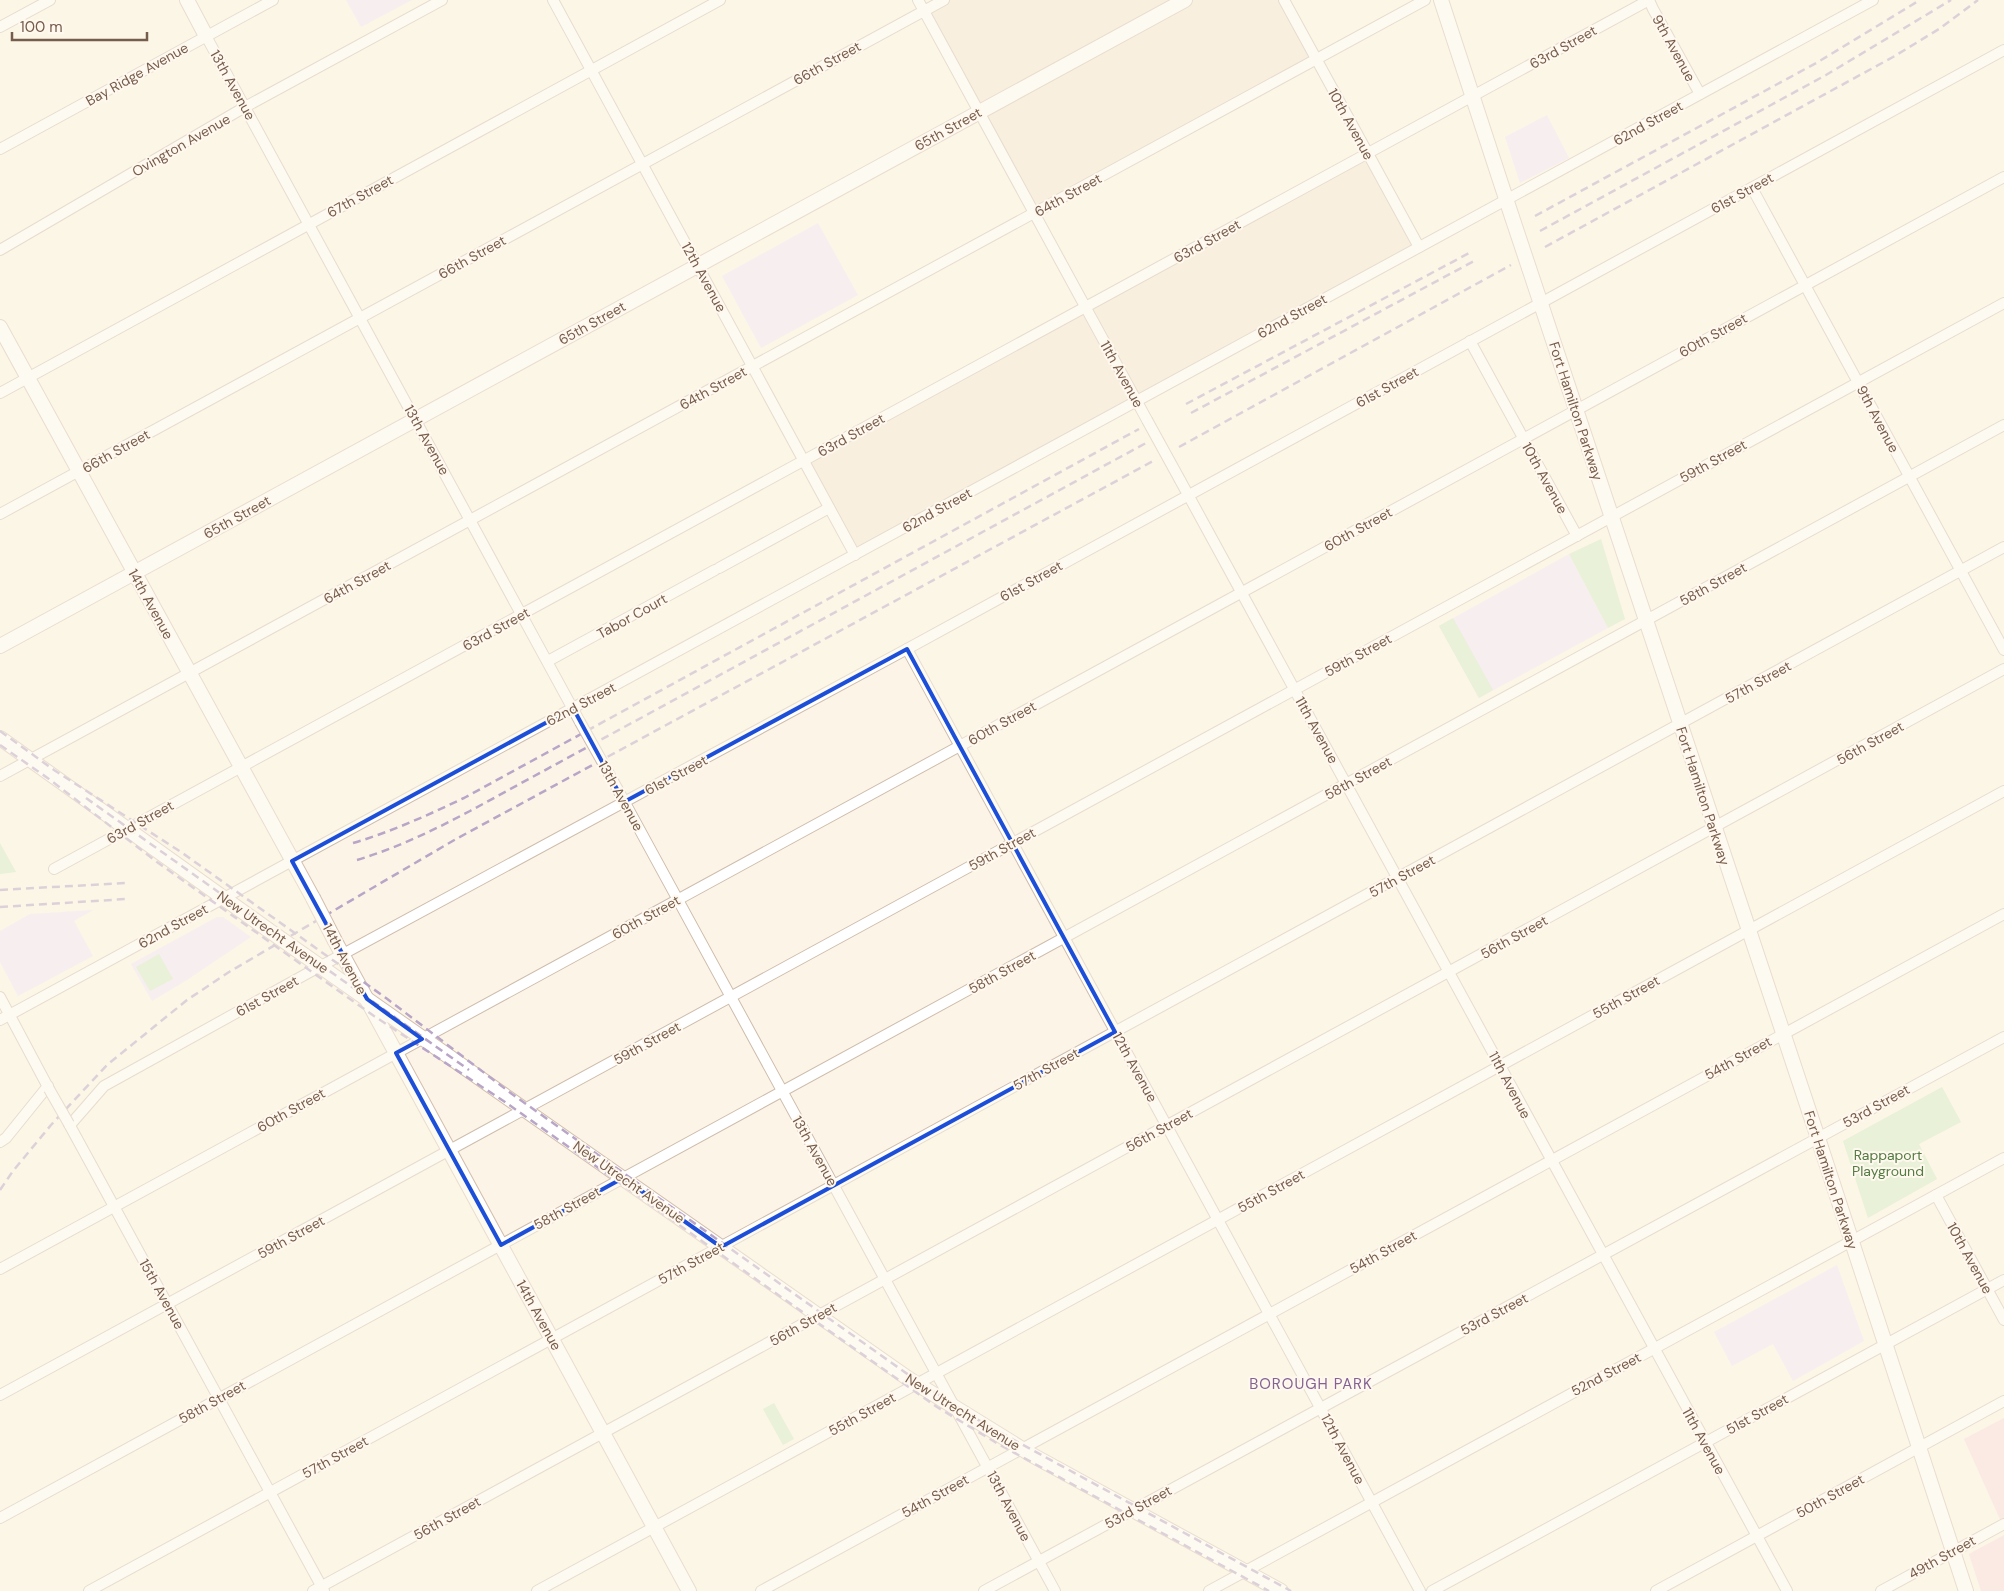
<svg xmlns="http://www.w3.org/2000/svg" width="2004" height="1591" font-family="'DM Sans',sans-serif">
  <rect width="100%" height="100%" fill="#fcf5e7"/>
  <g fill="#f4e7d5">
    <path d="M944,0H1284L1316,59L1035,213L924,11Z"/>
    <path d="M1368,153L1419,247L855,555L804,461Z"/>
  </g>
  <g fill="#f2e4f9">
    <path d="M346,0H412L361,27Z"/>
    <path d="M1547,115L1569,158L1520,183L1505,137Z"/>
    <path d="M818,223L858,295L761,348L722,276Z"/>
    <path d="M1569,554L1608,628L1479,698L1439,626Z"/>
    <path d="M93,910L74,921L93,956L18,996L0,962V931L30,914Z"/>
    <path d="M217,917H223L251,937L187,980L152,1001L131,964Z"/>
    <path d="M1837,1265L1864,1341L1793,1381L1773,1344L1732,1366L1714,1332Z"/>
  </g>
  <g fill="#fadadd">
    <path d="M2004,1418V1528L1964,1439Z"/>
    <path d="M2004,1535V1591H1981L1969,1554Z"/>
  </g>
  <g fill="#d3eac5">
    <path d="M1601,539L1625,619L1608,628L1569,554Z"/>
    <path d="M1453,618L1493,690L1479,698L1439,626Z"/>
    <path d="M0,843L16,872L0,874Z"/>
    <path d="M159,954L173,979L150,991L136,967Z"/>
    <path d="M1942,1087L1961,1122L1919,1144L1937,1179L1868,1218L1843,1141Z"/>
    <path d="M774,1403L794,1439L783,1445L763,1409Z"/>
  </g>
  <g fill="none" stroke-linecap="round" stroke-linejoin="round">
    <defs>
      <g id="street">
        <path d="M553,0L855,555"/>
        <path d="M918,0L1147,420"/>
        <path d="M1284,0L1419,247"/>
        <path d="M1649,0L1653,9L1700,94"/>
        <path d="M0,27L50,0"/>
        <path d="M206,36L580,722"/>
        <path d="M0,149L273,0"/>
        <path d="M1752,188L2004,650"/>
        <path d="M0,250L245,107L442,0"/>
        <path d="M1470,341L1577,536"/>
        <path d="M0,393L720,0"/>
        <path d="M1180,480L1787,1591"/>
        <path d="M0,514L944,0"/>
        <path d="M719,568L829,508"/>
        <path d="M907,649L1420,1591"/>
        <path d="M548,661L715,570"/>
        <path d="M0,776L1425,0"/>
        <path d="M618,790L1055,1591"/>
        <path d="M54,869L1649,0"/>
        <path d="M0,997L49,1089"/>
        <path d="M0,1020L1873,0"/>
        <path d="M69,1124L324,1591"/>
        <path d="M70,1125L104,1086L308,973L907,649L2004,50"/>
        <path d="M0,1142L6,1138L48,1086"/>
        <path d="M1936,1195L2004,1320"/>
        <path d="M0,1269L2004,177"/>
        <path d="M0,1395L2004,303"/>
        <path d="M0,1518L2004,425"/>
        <path d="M89,1591L2004,547"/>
        <path d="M313,1591L2004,669"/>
        <path d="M537,1591L2004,791"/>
        <path d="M761,1591L2004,914"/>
        <path d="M984,1591L2004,1037"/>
        <path d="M1209,1591L2004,1158"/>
        <path d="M1432,1591L2004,1280"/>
        <path d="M1656,1591L2004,1401"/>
        <path d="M1881,1591L2004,1524"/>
      </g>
      <g id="secondary">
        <path d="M187,0L206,36"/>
        <path d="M1441,0L1512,217"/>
        <path d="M1529,268L1818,1138L1966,1591"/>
        <path d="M0,327L313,898"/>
        <path d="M0,646L1185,0"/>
        <path d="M0,738L267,929"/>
        <path d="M335,941L689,1591"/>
        <path d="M304,955L909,1379L1032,1455L1281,1591"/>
      </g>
    </defs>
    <use href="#street" stroke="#cebdad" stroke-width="12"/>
    <use href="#secondary" stroke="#d3bfad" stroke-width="16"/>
    <use href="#street" stroke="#fff" stroke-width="10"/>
    <use href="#secondary" stroke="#fff" stroke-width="14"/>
    <g stroke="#b8a5c7" stroke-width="2.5" stroke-dasharray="8 5" stroke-linecap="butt">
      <path d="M1535,216L1818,62L1920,0"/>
      <path d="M1540,231L1826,75L1951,0"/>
      <path d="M1545,247L1893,57L1939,29L1978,0"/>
      <path d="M1186,404L1471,252"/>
      <path d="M1191,413L1476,260"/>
      <path d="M1179,447L1511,265"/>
      <path d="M0,731L54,770L181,852L386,998L512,1094L913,1378L973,1417L1014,1440L1291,1591"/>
      <path d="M0,745L49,779L157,862L374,1016L505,1102L937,1407L1000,1445L1269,1591"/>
      <path d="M86,798L469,1070"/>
      <path d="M353,843C391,832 428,815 464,798L1139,429"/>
      <path d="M357,860C397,848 434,830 470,811L1146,443"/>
      <path d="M0,890L125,883"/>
      <path d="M0,907L126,899"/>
      <path d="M0,1190L13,1171L51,1125L107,1065L187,1000L229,972L456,839L1155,460"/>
    </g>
    <defs>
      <g id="street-bridge">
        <path d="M1147,420L1180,480"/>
        <path d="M580,722L618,790"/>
        <path d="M49,1089L69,1124"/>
      </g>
      <g id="secondary-bridge">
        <path d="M1512,217L1529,268"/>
        <path d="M313,898L335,941"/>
        <path d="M267,929L304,955"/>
      </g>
    </defs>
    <use href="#street-bridge" stroke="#cebdad" stroke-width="12" stroke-linecap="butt"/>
    <use href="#secondary-bridge" stroke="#d3bfad" stroke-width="16" stroke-linecap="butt"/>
    <use href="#street-bridge" stroke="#fff" stroke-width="10"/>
    <use href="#secondary-bridge" stroke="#fff" stroke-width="14"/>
  </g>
  <path d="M0 0H2004V1591H0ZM907,649L1115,1032L721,1247L623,1178L501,1245L396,1053L422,1039L367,999L292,861L573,708L624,802Z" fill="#fcf5e7" fill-opacity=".55" fill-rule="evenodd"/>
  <path fill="none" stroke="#1d4ed8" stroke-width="4" stroke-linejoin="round" d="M907,649L1115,1032L721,1247L623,1178L501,1245L396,1053L422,1039L367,999L292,861L573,708L624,802Z"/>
  <g text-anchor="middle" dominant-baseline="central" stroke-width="4" stroke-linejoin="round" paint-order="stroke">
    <g font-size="14" fill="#765c4b" stroke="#fff8ee">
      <text transform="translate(1563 47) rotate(-29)">63rd Street</text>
      <text transform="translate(1674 48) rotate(61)">9th Avenue</text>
      <text transform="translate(827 63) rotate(-29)">66th Street</text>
      <text transform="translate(137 74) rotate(-29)">Bay Ridge Avenue</text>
      <text transform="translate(233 85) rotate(61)">13th Avenue</text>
      <text transform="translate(1648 123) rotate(-29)">62nd Street</text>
      <text transform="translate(1351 124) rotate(61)">10th Avenue</text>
      <text transform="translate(948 129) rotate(-29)">65th Street</text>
      <text transform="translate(181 145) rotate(-30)">Ovington Avenue</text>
      <text transform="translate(1742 193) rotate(-29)">61st Street</text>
      <text transform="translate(1068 195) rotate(-29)">64th Street</text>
      <text transform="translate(360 196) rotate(-29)">67th Street</text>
      <text transform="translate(1207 241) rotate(-29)">63rd Street</text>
      <text transform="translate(472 257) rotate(-29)">66th Street</text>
      <text transform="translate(704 277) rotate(61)">12th Avenue</text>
      <text transform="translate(1292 316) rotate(-29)">62nd Street</text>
      <text transform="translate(592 323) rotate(-29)">65th Street</text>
      <text transform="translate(1713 335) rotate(-29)">60th Street</text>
      <text transform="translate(1122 374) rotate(61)">11th Avenue</text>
      <text transform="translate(1387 387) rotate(-29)">61st Street</text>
      <text transform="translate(713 388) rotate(-29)">64th Street</text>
      <text transform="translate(1576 411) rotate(72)">Fort Hamilton Parkway</text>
      <text transform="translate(1878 419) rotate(62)">9th Avenue</text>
      <text transform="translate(851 435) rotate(-29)">63rd Street</text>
      <text transform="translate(427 440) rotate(61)">13th Avenue</text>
      <text transform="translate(116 451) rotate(-29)">66th Street</text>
      <text transform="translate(1713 461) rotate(-29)">59th Street</text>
      <text transform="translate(1545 478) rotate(61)">10th Avenue</text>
      <text transform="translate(937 510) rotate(-29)">62nd Street</text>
      <text transform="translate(237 517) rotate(-29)">65th Street</text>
      <text transform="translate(1358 529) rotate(-29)">60th Street</text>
      <text transform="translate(1031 581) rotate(-29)">61st Street</text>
      <text transform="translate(357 582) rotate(-29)">64th Street</text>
      <text transform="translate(1713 584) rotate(-29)">58th Street</text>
      <text transform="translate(151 604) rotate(61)">14th Avenue</text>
      <text transform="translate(632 616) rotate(-29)">Tabor Court</text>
      <text transform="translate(496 629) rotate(-29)">63rd Street</text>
      <text transform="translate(1358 655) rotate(-29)">59th Street</text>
      <text transform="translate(1758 682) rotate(-29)">57th Street</text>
      <text transform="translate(581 704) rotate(-28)">62nd Street</text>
      <text transform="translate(1002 723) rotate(-29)">60th Street</text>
      <text transform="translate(1317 730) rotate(61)">11th Avenue</text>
      <text transform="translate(1870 743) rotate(-29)">56th Street</text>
      <text transform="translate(676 775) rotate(-28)">61st Street</text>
      <text transform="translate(1358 778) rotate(-29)">58th Street</text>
      <text transform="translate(621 796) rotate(61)">13th Avenue</text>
      <text transform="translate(1703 796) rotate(72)">Fort Hamilton Parkway</text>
      <text transform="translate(140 822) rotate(-29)">63rd Street</text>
      <text transform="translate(1002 849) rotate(-29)">59th Street</text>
      <text transform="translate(1402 876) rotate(-29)">57th Street</text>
      <text transform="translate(646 917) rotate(-29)">60th Street</text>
      <text transform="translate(173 926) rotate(-29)">62nd Street</text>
      <text transform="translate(273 932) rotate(35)">New Utrecht Avenue</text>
      <text transform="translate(1514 937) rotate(-29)">56th Street</text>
      <text transform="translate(345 959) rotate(62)">14th Avenue</text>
      <text transform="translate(1002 972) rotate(-29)">58th Street</text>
      <text transform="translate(267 996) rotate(-29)">61st Street</text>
      <text transform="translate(1626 997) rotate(-29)">55th Street</text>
      <text transform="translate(647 1043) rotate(-29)">59th Street</text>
      <text transform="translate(1738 1058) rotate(-29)">54th Street</text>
      <text transform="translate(1135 1067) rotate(61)">12th Avenue</text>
      <text transform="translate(1046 1069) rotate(-29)">57th Street</text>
      <text transform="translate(1510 1085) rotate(62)">11th Avenue</text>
      <text transform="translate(1876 1106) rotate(-29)">53rd Street</text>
      <text transform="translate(291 1110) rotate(-29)">60th Street</text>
      <text transform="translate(1159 1130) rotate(-29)">56th Street</text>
      <text transform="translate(815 1151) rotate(61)">13th Avenue</text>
      <text transform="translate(1831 1180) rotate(72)">Fort Hamilton Parkway</text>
      <text transform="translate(629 1182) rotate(35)">New Utrecht Avenue</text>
      <text transform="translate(1271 1191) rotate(-29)">55th Street</text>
      <text transform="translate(567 1208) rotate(-29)">58th Street</text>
      <text transform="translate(291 1237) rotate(-29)">59th Street</text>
      <text transform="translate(1383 1252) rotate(-29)">54th Street</text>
      <text transform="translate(1970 1258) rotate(61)">10th Avenue</text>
      <text transform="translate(691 1263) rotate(-29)">57th Street</text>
      <text transform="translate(162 1294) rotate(61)">15th Avenue</text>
      <text transform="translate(1494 1314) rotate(-28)">53rd Street</text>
      <text transform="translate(539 1315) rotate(61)">14th Avenue</text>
      <text transform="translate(803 1324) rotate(-29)">56th Street</text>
      <text transform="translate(1606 1374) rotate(-28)">52nd Street</text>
      <text transform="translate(212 1402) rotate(-29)">58th Street</text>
      <text transform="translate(963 1412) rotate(32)">New Utrecht Avenue</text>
      <text transform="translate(862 1414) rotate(-29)">55th Street</text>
      <text transform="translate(1757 1414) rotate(-29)">51st Street</text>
      <text transform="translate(1704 1441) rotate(61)">11th Avenue</text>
      <text transform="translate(1343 1449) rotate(62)">12th Avenue</text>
      <text transform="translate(335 1457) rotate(-29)">57th Street</text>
      <text transform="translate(935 1496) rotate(-29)">54th Street</text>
      <text transform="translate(1830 1496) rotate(-29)">50th Street</text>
      <text transform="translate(1009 1506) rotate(62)">13th Avenue</text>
      <text transform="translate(1138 1507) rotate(-29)">53rd Street</text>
      <text transform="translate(447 1518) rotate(-29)">56th Street</text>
      <text transform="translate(1942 1557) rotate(-29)">49th Street</text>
    </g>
    <g font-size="14" fill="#537c43" stroke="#fff8ee">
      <text x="1888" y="1155">Rappaport<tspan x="1888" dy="16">Playground</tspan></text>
    </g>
    <g font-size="15" letter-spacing="1" fill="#846392" stroke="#fff8ee">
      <text x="1311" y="1384">BOROUGH PARK</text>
    </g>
  </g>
  <path d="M12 32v8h135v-8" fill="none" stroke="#765c4b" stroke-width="2.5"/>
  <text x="20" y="32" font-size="15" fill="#765c4b" stroke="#fff8ee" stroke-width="4" paint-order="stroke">100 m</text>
</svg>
